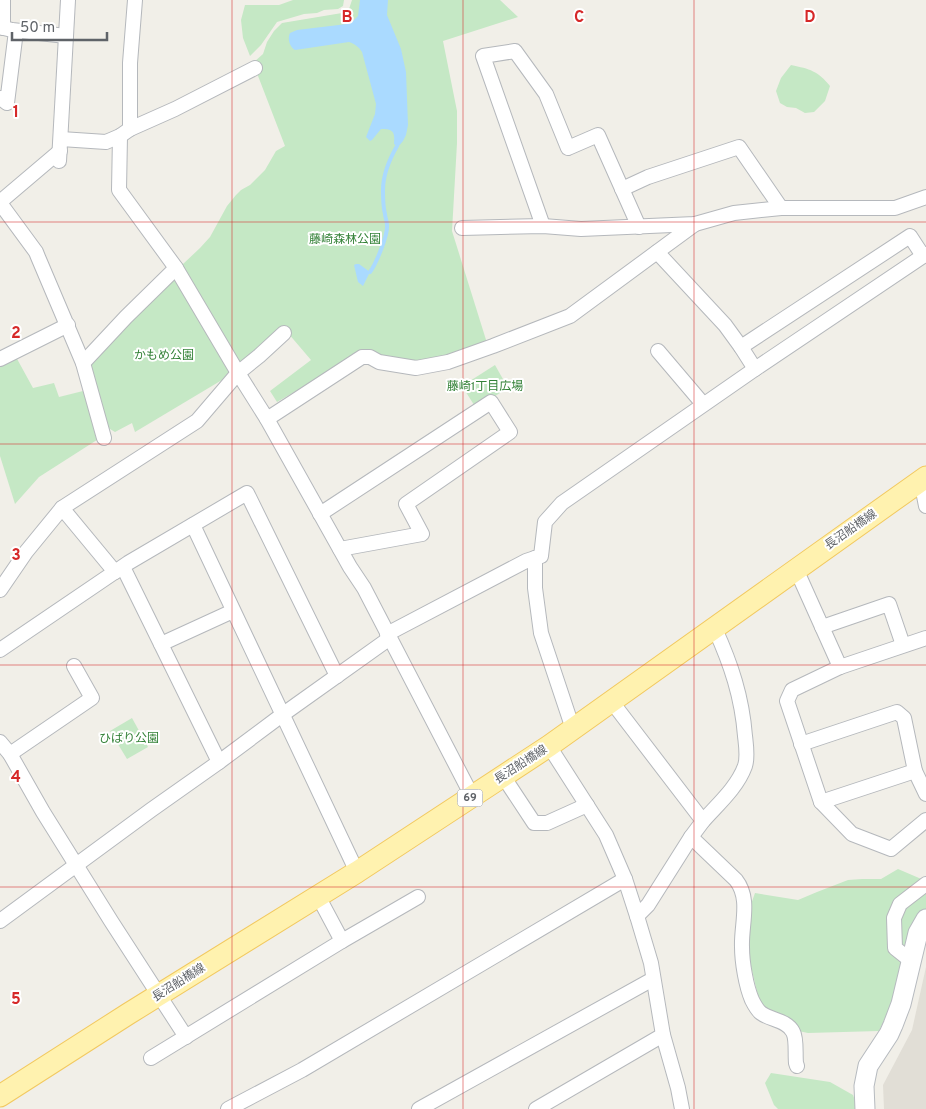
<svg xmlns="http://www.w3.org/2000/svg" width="926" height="1109" font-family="Overpass,'Noto Sans JP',sans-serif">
  <rect width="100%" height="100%" fill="#f1efe8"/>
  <path fill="#e1ded6" d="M926,967V1109H884L883,1085L912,1030Z"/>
  <g fill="#c5e8c5">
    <path d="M293,0H344L343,6L338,9L324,10L317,13L304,14L277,22L261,45L250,56L243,38L241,20L245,5H279Z"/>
    <path d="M352,0H500L518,17L443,41L457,111V143L452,231L487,343L450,358L415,365L360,354L277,402L270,391L311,360L282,326L260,347L238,364L183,270V264L200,248L210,237L227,206L236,195L241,190L250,185L265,170L276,151L285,146L253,63L263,54L267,42L274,31L282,23L348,12Z"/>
    <path d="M791,65C810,69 818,71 830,86L825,101L814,112L805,113L796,108L787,107L780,103L776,91L781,78Z"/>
    <path d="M173,279H178L231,369L227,377L135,432L132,423L115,432L105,426L90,362Z"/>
    <path d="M16,357L33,388L54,383L59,397L87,390L100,438L39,477L15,504L0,456V365Z"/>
    <path d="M495,365L508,388L476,408L462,386Z"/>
    <path d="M132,718L148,747L127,759L110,731Z"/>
    <path d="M898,869L926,881V911L902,981L879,1031L808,1033L769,1025L758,996L749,958V910L755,893L798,900L817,892L848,880L862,879H881Z"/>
    <path d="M771,1073L830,1082L853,1095L858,1109H778L774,1105L765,1083Z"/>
  </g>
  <g fill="#aadaff">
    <path d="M360,0H388L387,15L401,49L406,72L408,125L406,135L403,141L398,147L394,144C395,133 394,128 381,129L372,140L370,141L366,137L375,114L376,104L362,52C359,47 355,44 349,42L295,50C290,47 287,39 290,33L297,30L347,24L351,23L358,16Z"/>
    <path d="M356,264H359L370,272L363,286L358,282L354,265Z"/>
  </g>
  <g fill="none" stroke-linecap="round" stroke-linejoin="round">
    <path stroke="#aadaff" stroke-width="4" d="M370,272C376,264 388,235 387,225C387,221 385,217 385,214C383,207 383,198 383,190C383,175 389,160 397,146"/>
    <defs>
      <g id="street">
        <path d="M0,27L12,30L66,36"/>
        <path d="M3,28V0"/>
        <path d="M0,98L7,103L16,31"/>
        <path d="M130,129V63L135,0"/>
        <path d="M61,139L106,142L120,136L130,129L175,109L255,68"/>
        <path d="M59,161L68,0"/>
        <path d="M622,189L648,177L739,147L781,208"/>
        <path d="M0,202L60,151"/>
        <path d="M0,203L36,252L38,257L83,363L104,438"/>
        <path d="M543,226L483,56L515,51L546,94L568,148L598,135L639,227"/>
        <path d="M462,228L543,226L581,229L695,224L734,213L781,208H895L926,197"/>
        <path d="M657,252L725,325L741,347L755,369"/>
        <path d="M176,268L238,373L267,419L362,357H370L379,362L416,368L448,362L493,346L570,316L695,224"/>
        <path d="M741,347L910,236L923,256"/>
        <path d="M658,351L703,404"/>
        <path d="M0,359L68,325"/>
        <path d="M83,363L126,317L176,268L119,190L120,136"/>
        <path d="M267,419L350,567L364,588L472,796"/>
        <path d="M921,481L926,506"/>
        <path d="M62,508L115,572"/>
        <path d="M320,514L491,402L510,432L406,504L422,534L340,549"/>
        <path d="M193,525L357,872"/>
        <path d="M535,558V588L541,633L573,729"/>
        <path d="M123,567L219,762"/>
        <path d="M796,569L840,667"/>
        <path d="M0,590L26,552L62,508L197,421L238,373L259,356L284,333"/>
        <path d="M822,627L889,604L903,645"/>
        <path d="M387,634L526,561L541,556L545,522L562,503L755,369L926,254"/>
        <path d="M926,638L840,667L792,690L787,701L821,802L852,834L891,849L926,820"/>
        <path d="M161,644L233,611"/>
        <path d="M0,650L128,563L247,493L337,676"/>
        <path d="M612,702L703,821L691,837L648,905L637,916"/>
        <path d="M0,742L10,754L43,812L111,921L186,1037"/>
        <path d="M801,744L897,712L904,718L915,771L926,794"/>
        <path d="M549,746L606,835L625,879L637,916L651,963L663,1035L678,1088L682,1109"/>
        <path d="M10,754L92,698L74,666"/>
        <path d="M503,776L534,823H547L587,805"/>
        <path d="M821,802L915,771"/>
        <path d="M703,821C717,805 737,788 745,766C748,757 746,745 745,736C742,697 731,664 715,629"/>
        <path d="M691,837L736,880C751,899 741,925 742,947C742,962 746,986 752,1000C754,1004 757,1010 761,1013C770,1020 787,1020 793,1032C797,1039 795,1054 796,1063L797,1066"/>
        <path d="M0,921L151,810L219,762L282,715L390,638"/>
        <path d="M342,941L418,897"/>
        <path d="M910,960L895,948L894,918L900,904L926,884"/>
        <path d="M151,1058L342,941L318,896"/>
        <path d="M228,1109L302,1070L625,879"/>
        <path d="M419,1109L653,979"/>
        <path d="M536,1109L663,1035"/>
      </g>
      <path id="secondary" d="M865,1109L864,1086L868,1066L889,1034L893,1025L901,1004L918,933L926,919"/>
      <path id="primary" d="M0,1096L128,1014L357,872L549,746L926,477"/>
    </defs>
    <use href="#street" stroke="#b5b8bc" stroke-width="16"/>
    <use href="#secondary" stroke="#b6babf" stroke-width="21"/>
    <use href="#primary" stroke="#f2c960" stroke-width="23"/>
    <use href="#street" stroke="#fff" stroke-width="14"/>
    <use href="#secondary" stroke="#fff" stroke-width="19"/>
    <use href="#primary" stroke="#fff2af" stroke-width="21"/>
  </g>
  <path fill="none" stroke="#d62828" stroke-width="1" stroke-opacity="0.55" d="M232,0V1109M463,0V1109M694,0V1109M0,222H926M0,444H926M0,665H926M0,887H926"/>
  <g text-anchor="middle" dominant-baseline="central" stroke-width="4" stroke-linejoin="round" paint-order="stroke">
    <rect fill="#fff" stroke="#8f9295" stroke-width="1" x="457.5" y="789.5" width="25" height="17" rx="4"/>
    <g font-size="11" font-weight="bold" fill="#5f6368">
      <text x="470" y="798">69</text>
    </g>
    <g font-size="12" fill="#348238" stroke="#fff">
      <text x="345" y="240">藤崎森林公園</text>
      <text x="164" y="356">かもめ公園</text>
      <text x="485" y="387">藤崎1丁目広場</text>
      <text x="129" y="739">ひばり公園</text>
    </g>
    <g font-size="12" fill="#5f6368" stroke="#fff">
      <text transform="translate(851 530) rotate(-35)">長沼船橋線</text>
      <text transform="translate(521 765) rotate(-33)">長沼船橋線</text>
      <text transform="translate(179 983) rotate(-32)">長沼船橋線</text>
    </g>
  </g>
  <g font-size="16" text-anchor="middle" font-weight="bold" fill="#d62828" stroke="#fff" stroke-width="4" stroke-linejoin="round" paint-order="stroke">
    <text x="347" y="22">B</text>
    <text x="579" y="22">C</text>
    <text x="810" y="22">D</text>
    <text x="16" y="117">1</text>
    <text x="16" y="338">2</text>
    <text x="16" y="560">3</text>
    <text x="16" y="782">4</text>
    <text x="16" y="1004">5</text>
  </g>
  <path d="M12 32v8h95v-8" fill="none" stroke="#5f6368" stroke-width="2.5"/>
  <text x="20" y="32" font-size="15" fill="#5f6368" stroke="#ffffff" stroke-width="4" paint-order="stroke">50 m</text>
</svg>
